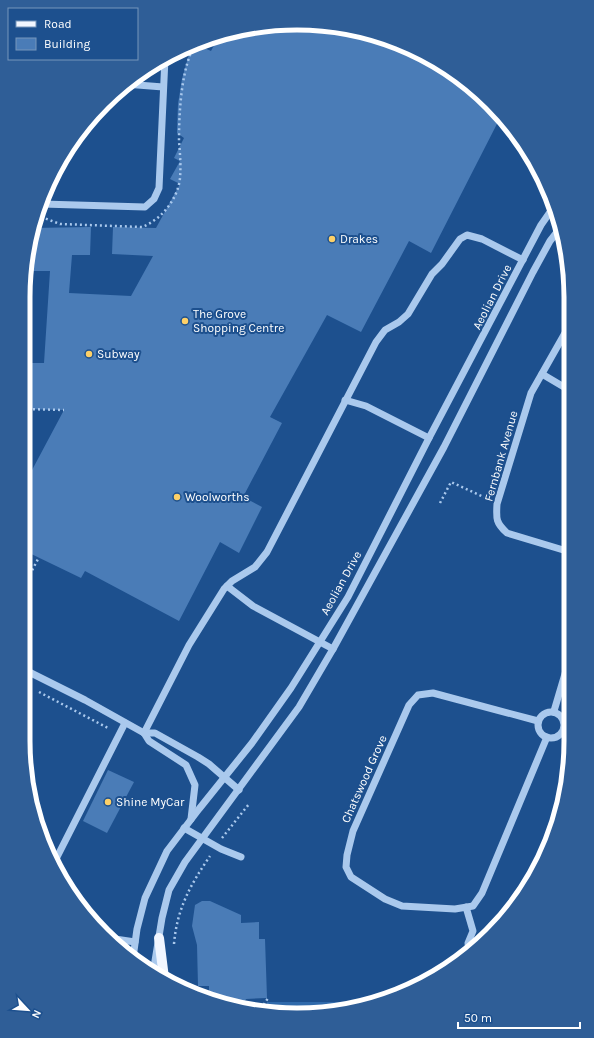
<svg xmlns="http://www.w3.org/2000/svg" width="594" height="1038" font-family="Karla,sans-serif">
  <rect width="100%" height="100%" fill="#1d508e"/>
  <path fill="#306aab" d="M390,997L315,1014L267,1010V1002H356Z"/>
  <g fill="#4a7cb7">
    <path d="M279,24L333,25L385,38L434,60L491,103L501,116L431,253L409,241L361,332L327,315L270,417L282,423L243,497L262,507L239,553L220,542L179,621L85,571L81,578L23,550V487L64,410L23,409V363H44L50,271H25L32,228L91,227L90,255H72L69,293L131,296L153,256L112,254L113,227L156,228L180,184L170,179L180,161L174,158L184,138L177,133L178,104L182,79L189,54L200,46L211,51L220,34L226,32Z"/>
    <path d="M108,770L134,782L107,833L83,821Z"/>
    <path d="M202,901H210L241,915V923L259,922V939H265L267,998L246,999L245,1001L237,1002L236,999L213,1000L209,998V986H198L197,945L192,926L195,905Z"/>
  </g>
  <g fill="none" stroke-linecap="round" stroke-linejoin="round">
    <g stroke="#aac9ed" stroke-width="2.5" stroke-dasharray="2 3" stroke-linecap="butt">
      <path d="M114,95H122"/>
      <path d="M36,218H44L60,224L142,227C161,220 178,199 180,178C181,166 180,153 179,141C179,113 181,69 195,44"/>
      <path d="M23,409L64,410"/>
      <path d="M440,503L451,482L488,499"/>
      <path d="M23,588L38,559"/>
      <path d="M39,692L108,728"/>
      <path d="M222,838L249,804"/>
      <path d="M174,944C177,908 191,884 210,856"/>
      <path d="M261,1009L268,998"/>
    </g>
    <g stroke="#aac9ed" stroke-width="7">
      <path d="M125,84L163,87"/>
      <path d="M42,204L145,207L154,199L159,188L165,58"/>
      <path d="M569,326L531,393L497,504C496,519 496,523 507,533L570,552"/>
      <path d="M542,374L569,390"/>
      <path d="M345,400L366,406L429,438"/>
      <path d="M227,586L253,606L333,649"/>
      <path d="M23,669L85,700L144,733H155L198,757L209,764L239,790"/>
      <path d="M554,711L570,657"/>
      <circle cx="551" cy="725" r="13"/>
      <path d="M538,721L433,693L418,695L409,705L353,831L347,855L346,867L351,877L385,899L402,906L455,909L473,906L482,893L547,737"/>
      <path d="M144,733L189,645L224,589L232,581L255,567L267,552L376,342L385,330L399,322L408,314L432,274L442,264L460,239L467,235L482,239L523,260"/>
      <path d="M144,733L149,741L186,765L195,785L191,819"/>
      <path d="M184,828L221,849L241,857"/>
      <path d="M55,861L125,723"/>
      <path d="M466,907L473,931L468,943L469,953"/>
      <path d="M110,936L115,939L135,942"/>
      <path d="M133,958L137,929L145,898L167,851L199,809L252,743L291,688L348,597L429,438L541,225L555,205"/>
      <path d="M153,973L162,918L169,890L185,862L299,707L333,649L444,447L533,272L550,241L561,227"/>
    </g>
    <path stroke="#f1f6ff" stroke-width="10" d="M159,938L164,978"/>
  </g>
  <g fill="#fdd068" stroke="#1d508e" stroke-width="1.5">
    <circle cx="332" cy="239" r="4"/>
    <circle cx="185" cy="321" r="4"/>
    <circle cx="89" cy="354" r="4"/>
    <circle cx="177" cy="497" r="4"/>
    <circle cx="108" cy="802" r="4"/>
  </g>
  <g text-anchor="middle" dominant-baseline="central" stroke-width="4" stroke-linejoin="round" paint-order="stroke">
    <g font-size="12" fill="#fff" stroke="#1d508e" text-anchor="start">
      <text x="340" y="239">Drakes</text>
      <text x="193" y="314">The Grove<tspan x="193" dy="14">Shopping Centre</tspan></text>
      <text x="97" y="354">Subway</text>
      <text x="185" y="497">Woolworths</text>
      <text x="116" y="802">Shine MyCar</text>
    </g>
    <g font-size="12" fill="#fff" stroke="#1d508e">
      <text transform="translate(492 297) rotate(-63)">Aeolian Drive</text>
      <text transform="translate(501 456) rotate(-74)">Fernbank Avenue</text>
      <text transform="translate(341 583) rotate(-61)">Aeolian Drive</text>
      <text transform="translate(364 779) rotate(-66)">Chatswood Grove</text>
    </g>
  </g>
  <path d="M0 0H594V1038H0ZM297 30H297A267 267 0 0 1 564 297V741A267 267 0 0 1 297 1008H297A267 267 0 0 1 30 741V297A267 267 0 0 1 297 30Z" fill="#2f5e97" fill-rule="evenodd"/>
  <path fill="none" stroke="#fff" stroke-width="5" d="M297 30H297A267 267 0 0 1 564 297V741A267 267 0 0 1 297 1008H297A267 267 0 0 1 30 741V297A267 267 0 0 1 297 30Z"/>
  <rect x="8" y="8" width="130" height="52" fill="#1d508e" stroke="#7796bb"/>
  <rect x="16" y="21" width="20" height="6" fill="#f1f6ff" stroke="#7796bb"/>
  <text x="44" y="28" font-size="12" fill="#ffffff">Road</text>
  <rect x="16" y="38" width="20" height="12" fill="#4a7cb7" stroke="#7796bb"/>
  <text x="44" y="48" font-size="12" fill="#ffffff">Building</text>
  <g transform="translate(28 1010) rotate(116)" stroke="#1d508e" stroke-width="3" paint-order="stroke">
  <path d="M0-3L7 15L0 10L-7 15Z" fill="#ffffff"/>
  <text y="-6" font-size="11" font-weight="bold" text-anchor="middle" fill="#ffffff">N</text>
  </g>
  <path d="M458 1022v6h122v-6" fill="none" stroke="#ffffff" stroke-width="2"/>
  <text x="464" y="1022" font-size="12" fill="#ffffff" stroke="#1d508e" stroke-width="3" paint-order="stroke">50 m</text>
</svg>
